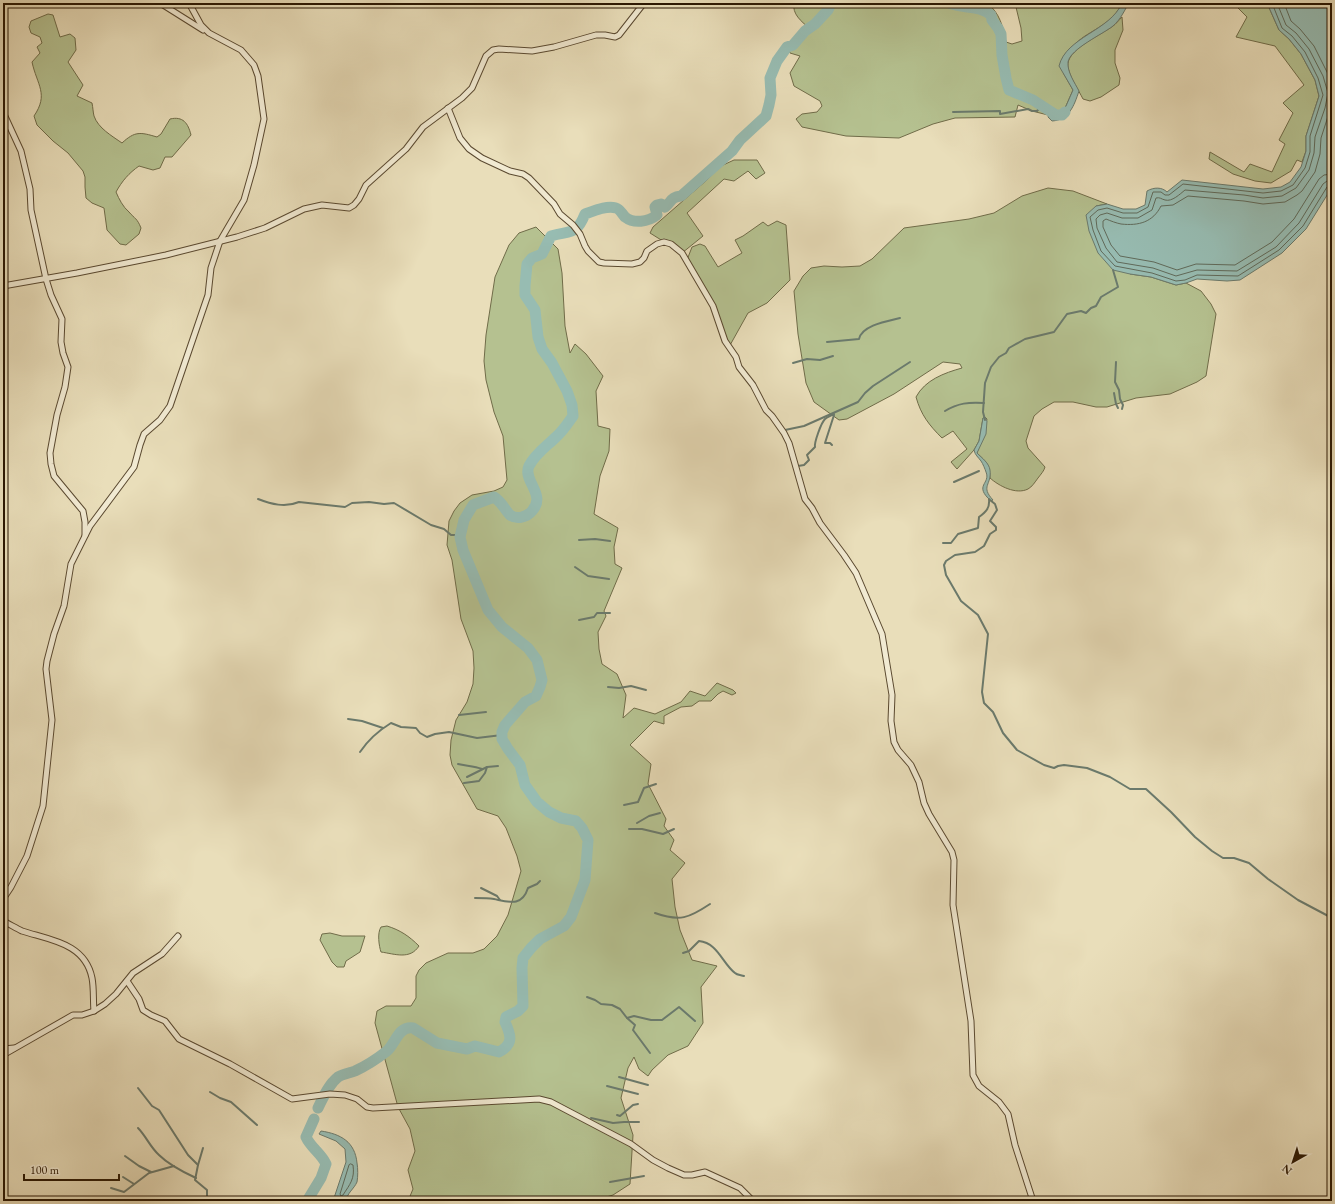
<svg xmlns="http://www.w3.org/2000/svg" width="1335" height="1204" font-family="'EB Garamond',serif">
  <rect width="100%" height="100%" fill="#e9deba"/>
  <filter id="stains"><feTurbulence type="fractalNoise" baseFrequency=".005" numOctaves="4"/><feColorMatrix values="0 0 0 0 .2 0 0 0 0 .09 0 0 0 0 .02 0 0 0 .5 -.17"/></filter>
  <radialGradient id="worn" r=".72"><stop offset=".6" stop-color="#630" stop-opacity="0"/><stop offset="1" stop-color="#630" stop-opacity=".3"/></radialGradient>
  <g fill="#b5c190" stroke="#706c49">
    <path d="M794,3H987C1000,13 1003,27 1006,42L1012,44L1022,41L1021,28L1015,3H1122C1115,20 1099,27 1085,36C1076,42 1070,49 1064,56V74L1073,90L1066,106L1062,111L1049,113L1048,115L1032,111L1018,105L1015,117L955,118L933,124L899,138L846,136L802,127L796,119L802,114L817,112L822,106L820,101L794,86L790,73L800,56L790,53L787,47C797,43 800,34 809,28C801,21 792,14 794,3Z"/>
    <path d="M1239,3H1267L1279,30L1289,39L1301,54L1315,80L1319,96L1306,136V151L1302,162L1297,160L1291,171L1271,183L1255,181L1233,174L1209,159L1210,152L1244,172L1250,164L1272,172L1285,144L1279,140L1293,113L1283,103L1304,85L1275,46L1236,37L1247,17L1237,7Z"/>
    <path d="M48,14L53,15L60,37L70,34L75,38L76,50L68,62L83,85L77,96L92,103C93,108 93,112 94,116C98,128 112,136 122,143C135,131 140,132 157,137L161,134L170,119C183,116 188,123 191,135L172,157H165L160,168L153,170L139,166C129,173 122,181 116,192C119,199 123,207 129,212C135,219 137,218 141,228L139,234L126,245L120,244L107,230L104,208L92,203L86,198L85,187V177L83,171L68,153L53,141L37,125L34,116C49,94 37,85 32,62L40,53L37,47L42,43L40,37L31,33L29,27L31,21Z"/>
    <path d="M1122,17L1123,30L1115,50V63L1120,78L1119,85L1101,97L1090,101L1083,99C1078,89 1070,78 1068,67C1065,50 1101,35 1113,26C1116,24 1119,20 1122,17Z"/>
    <path d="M734,160H757L765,173L756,179L748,171L734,181L724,179L687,213L703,236L682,253L650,233L653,227L708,179L721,166Z"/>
    <path d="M1048,188L1073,191L1107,204L1096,206L1130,274L1151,277L1176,285L1186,283L1201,291L1211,304L1216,314L1206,376L1197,382L1170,394L1136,398L1107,407H1096L1073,402H1054L1042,409L1034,416L1026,441L1028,448L1045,467C1044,471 1041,474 1038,478C1035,482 1032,487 1028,489C1016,495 999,486 990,478C990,464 986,462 977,453L987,419L985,417L983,418L979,441L974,450L957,469L951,462L967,449L953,431L942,438C929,425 921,415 916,397C925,380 944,373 962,368L960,364L943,362L894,394L847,419L839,420L814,402L806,383L798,334L794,291L803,276L811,268L824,266L842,267L860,266L872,259L904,228L969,219L994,213L1022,196Z"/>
    <path d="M777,221L786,225L790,280L767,303L748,313L729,347L717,316L687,260L692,247L700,244L705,246L718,267L742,253L735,240L743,236L763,222L768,226Z"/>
    <path d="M536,227L558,249L562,273L565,326L570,353L575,344L586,354L603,376L596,391L598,426L610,429L609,451L600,476L594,514L618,528L614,547L615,564L622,568L604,611L606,616L598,632L599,649L602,664L617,674L626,695L623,718L634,708L655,714L681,702L690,691L705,696L717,683L733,690L736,693L732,695L723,691L718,694L711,701H699L692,706L681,707L664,716V724L654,721L630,745L651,764L648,784L666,819L664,826L674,840L670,850L685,863L672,879L675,907L680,930L692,960L717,966L701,987L703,1023L688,1046L668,1055L652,1070L648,1076L639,1069L634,1057L628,1068L621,1098L633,1135L630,1184L613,1195L593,1201H408L413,1189L408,1170L415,1151L410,1129L398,1107L375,1023L377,1011L386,1006H411L416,998V976L419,970L426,963L448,953H473L484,949L497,936L508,915L521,871L517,856L506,828L498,816L477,809L452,765L450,755L451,740L456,720L467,702L473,684L474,668L473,651L461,619L452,560L447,545L449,521L454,511L460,503L472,495L494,491L503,487L507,480L503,436L494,412L486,380L484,361L486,335L495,277L509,245L519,233Z"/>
    <path d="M387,926C400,930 409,936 419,946C410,960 395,954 381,952C379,946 377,933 381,927Z"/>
    <path d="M330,933L342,936H365L360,952L346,961L344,967H337L332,962L320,940L322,934Z"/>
  </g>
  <g fill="#97bcb2" stroke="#6b7a6c">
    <path d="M1122,3H1129C1124,11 1121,19 1113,26C1103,34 1070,49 1068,62C1067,72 1075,83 1079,91C1074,106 1069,120 1052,121L1048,117L1049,113L1062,111L1066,106L1073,90L1059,66C1066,37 1110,31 1122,3Z"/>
    <path d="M1267,3H1332V186L1329,192L1306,229L1282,253L1240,280L1227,281L1197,279L1186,283L1176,285L1151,277L1130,274L1113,270L1098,253L1089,231L1086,215L1096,206L1107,204L1123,209H1136L1145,205L1147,191C1154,187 1162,187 1167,192L1182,180L1263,189L1281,187L1290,182L1301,167L1306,151V136L1319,96L1315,80L1301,54L1289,39L1279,30Z"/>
    <path d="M985,417L987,421L986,434L977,453C982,458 989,463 990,470C992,485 980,486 993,500L991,501C973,485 991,484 986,472C985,469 983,464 981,461C978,457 975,455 974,450L979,441L983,418Z"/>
    <path d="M321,1131C341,1134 355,1142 357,1163C358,1168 358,1177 357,1182C354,1189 347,1193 346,1201H333L346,1162L345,1149L336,1141L319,1134Z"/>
  </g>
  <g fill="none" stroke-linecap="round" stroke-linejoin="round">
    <g stroke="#606a5a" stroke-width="1">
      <path d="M1272,3L1282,28L1292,36L1305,52L1318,78L1323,95L1310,136V152L1305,168L1293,185L1281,191L1263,193L1183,184L1169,195H1165L1161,192H1153L1148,207L1137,213H1123L1107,208L1098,210L1090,217L1093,230L1101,251L1115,266L1152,273L1176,281L1185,280L1197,275L1238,276L1279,250L1303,226L1327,187L1332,185"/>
      <path d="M1277,3L1286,25L1296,33L1309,49L1323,76L1328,93L1325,108L1315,137L1314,153L1309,170L1296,188L1282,196L1263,198L1244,195L1185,190C1180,194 1172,202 1165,200C1161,199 1160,197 1156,198L1152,210L1138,218H1122L1107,213L1100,215L1096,219L1097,228L1106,248L1117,262L1153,268L1176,276L1197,270L1237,271L1276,247L1299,223L1323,184L1327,181L1332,180"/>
      <path d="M1284,3L1291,21L1300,29L1314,46L1328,74L1332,87"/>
      <path d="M1332,104L1321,138L1320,154L1315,172L1302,191L1297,195L1285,202L1263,204L1244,201L1188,196L1173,205L1161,206C1153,222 1139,226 1121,224C1116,223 1111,221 1106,219L1103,221V227L1111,245L1120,256L1154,262L1177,270L1196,264L1235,265L1272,242L1294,219L1319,179L1324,175L1332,174"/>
      <path d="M351,1164L353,1165C355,1179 350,1184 343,1195L341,1196L340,1194L349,1165Z"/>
    </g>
    <g stroke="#6b7a6c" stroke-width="2">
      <path d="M951,3L952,4"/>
      <path d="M953,112L1000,111V114L1028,109L1032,111H1037L1042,105"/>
      <path d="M827,342L859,339C862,325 888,321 900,318"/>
      <path d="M1116,362L1115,382L1119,390L1120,399L1123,405L1122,409"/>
      <path d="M793,363L807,359L820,360L833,356"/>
      <path d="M1114,393L1116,404L1118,408"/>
      <path d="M945,411C958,403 969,402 984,403"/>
      <path d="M985,420L983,412L985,383L991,367L999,357L1006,353L1009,348L1025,339L1054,332L1067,314L1081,311L1086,313L1091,308L1096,306L1101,297L1118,287L1113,270"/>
      <path d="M785,430L804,426L858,402L865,393L873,386L910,362"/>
      <path d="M832,445L830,443H825L834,415"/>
      <path d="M798,466L804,465L809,460L807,455L815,447C814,443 821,423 825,419C827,417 831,416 834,414"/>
      <path d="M954,482L979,471"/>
      <path d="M258,499C271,504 285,508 299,502L345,507L352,503L369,502L384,504L394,503L431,525L444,529L451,535H456L461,530"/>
      <path d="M990,500L995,504L997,510L990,521L996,527V530L990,534L984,546L975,552L955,555L946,561L944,565L946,575L961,601L978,615L988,634L982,692L984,703L993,712L1003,733L1017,750L1044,765L1054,768L1058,766L1064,765L1087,768L1110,777L1130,789H1146L1171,812L1195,837L1212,851L1223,858H1234L1249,863L1268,879L1298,900L1332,918"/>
      <path d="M579,540L595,539L610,541"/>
      <path d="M943,543H951L958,534L978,528L979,517C986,512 990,508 989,499"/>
      <path d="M575,567L588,576L609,579"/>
      <path d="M579,620L594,617L597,613H610"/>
      <path d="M608,687L619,688L631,686L646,690"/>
      <path d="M459,715L486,712"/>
      <path d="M348,719L362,721L383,728"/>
      <path d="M360,752C368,740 378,731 391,723L401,727L416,728L420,733L427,737L435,734L449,732L477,738L502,735"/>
      <path d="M458,764C466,766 474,766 482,769"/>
      <path d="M467,777L487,767"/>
      <path d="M464,783L479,781L485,773L487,767L498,766"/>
      <path d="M624,805L638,802L644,788L656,784"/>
      <path d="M637,823L649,816L660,813"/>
      <path d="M629,829H642L663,834L674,829"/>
      <path d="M481,888L497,896L500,900"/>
      <path d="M475,898C481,898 488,898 494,899C509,902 522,907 528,888L537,884L540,881"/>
      <path d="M655,913C680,922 689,918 710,904"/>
      <path d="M683,953L689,951L699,941C718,943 722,963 735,973C737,975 741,975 744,976"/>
      <path d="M587,997L595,1000L601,1004L612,1005L620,1009L627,1018L634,1016L651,1020H662L679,1007L695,1021"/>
      <path d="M627,1018L635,1025L633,1030L650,1053"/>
      <path d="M619,1077L648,1085"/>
      <path d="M607,1086L638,1094"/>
      <path d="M138,1088L152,1106L159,1110L188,1155L198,1165L195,1180L207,1190V1197L209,1201"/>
      <path d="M210,1092L220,1098L231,1102L257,1125"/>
      <path d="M617,1115L620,1116L633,1105L638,1104"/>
      <path d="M591,1118L613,1123L624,1122H639"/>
      <path d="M138,1128C146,1136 150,1147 159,1155C169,1165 183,1172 196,1178"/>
      <path d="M125,1156L139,1166L151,1172"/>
      <path d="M198,1165L203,1148"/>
      <path d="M123,1177L134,1184"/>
      <path d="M610,1182L644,1176"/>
      <path d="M111,1188L124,1192L149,1173L174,1166"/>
    </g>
    <g stroke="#97bcb2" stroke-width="11">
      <path d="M949,3C963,9 980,5 991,15L992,20L998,28L1001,34L1002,55L1006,78L1009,90L1033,100L1056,115H1062L1065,112"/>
      <path d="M318,1108C323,1098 328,1085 338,1077C342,1074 350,1073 355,1071C366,1066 378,1058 387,1051C396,1043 398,1026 413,1028L437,1043L467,1049L475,1046L499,1052C514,1044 511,1035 505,1022L506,1017L518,1011L523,1006L522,968L523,958L531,948L540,939L564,926L571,917L585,880L588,840L582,828L576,821L561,818L549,812L537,802L525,785L520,765L508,749L502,739V732L505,725L525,702L536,696L540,687L542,680L537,660L528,648L502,627L488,610L463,550L460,537L464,520L473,505L494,497C502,502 504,509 510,515C517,520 527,517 532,511C547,495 522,480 529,466C535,454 547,446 556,437C563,431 568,423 573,416L572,405L567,391L552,363L542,349L538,337L535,310L525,295V286L527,264L532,258L542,254L551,236C571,230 576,236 585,214C594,211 606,205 616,208C620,209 622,214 625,217C634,224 648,222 657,215L655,207L657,205L661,204L665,207C672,202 670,197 681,196L732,151L740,140L766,116L769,105L771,95L770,78L777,61L787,47L793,45L805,31L815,24L828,10L831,3"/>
      <path d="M307,1201L321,1178L326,1164C321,1153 311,1148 306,1137L314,1119"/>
    </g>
    <defs>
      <g id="street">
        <path d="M160,3L203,30"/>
        <path d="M448,108L460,138L469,149L482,158L510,171L523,174L529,178L554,204L560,214L573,225L580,234L585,246L588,251L599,262L604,263L632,264L640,262L644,258L647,251L657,244L664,242L671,244L682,253L713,306L725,341L736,357L739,367L753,385L766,410L772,416L784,433L789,443L805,499L812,508L820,523L844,555L856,573L882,634L892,695L891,721L894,742L898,750L911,765L919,782L924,803L929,814L952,852L954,860L953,905L971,1021L973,1075L979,1086L999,1102L1008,1114L1015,1145L1033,1201"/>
        <path d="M3,112L21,151L30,189L31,210L46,279L51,295L62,319L61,342L63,353L68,367L65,387L57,415L50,453L51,464L54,476L83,511L85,522V535"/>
        <path d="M3,286L77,273L166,255L237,237L265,228L304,209L322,205L349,208L354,205L359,199L366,185L406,149L423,127L462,98L472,88L486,56L493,50L499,49L532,51L554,47L596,35H605L615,37L619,35L644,3"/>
        <path d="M3,899L11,887L27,856L43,806L52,720L46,669L47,661L54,634L64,606L71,564L90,526L134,467L140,445L144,434L160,420L170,406L208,295L211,268L220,241L244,200L254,165L264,119L258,76L254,65L241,50L209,33L201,25L189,3"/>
        <path d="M3,921C9,924 16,928 22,931C50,940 85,943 92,978C94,988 93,1001 94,1011"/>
        <path d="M127,981L139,999L143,1010L151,1015L165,1021L179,1039L230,1064L292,1099L330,1094L345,1095L357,1099L367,1107L373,1108L539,1099L551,1102L631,1144L653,1160L668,1168L684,1175H692L705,1172L740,1188L753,1201"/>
        <path d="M3,1049L14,1048"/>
        <path d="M3,1055L73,1015H82L94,1011L105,1004L116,994L133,973L162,954L178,936"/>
      </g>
    </defs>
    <use href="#street" stroke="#5a4930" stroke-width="7"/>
    <use href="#street" stroke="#f1ead2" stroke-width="5"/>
  </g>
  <rect width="1335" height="1204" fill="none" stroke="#e9deba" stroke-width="16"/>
  <rect x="4" y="4" width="1327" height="1196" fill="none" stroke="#2a1702" stroke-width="2"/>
  <rect x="8" y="8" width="1319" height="1188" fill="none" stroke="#2a1702"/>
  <g transform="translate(1293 1162) rotate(219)" stroke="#f1ead2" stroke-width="3" paint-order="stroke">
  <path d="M0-3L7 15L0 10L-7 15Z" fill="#2a1702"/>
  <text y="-6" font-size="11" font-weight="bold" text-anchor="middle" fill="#2a1702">N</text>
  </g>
  <path d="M24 1174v6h95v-6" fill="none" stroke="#2a1702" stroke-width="2"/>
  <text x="30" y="1174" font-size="12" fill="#2a1702" stroke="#f1ead2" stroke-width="3" paint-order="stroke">100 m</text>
  <rect width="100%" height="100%" filter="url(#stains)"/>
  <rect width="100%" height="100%" fill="url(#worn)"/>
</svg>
